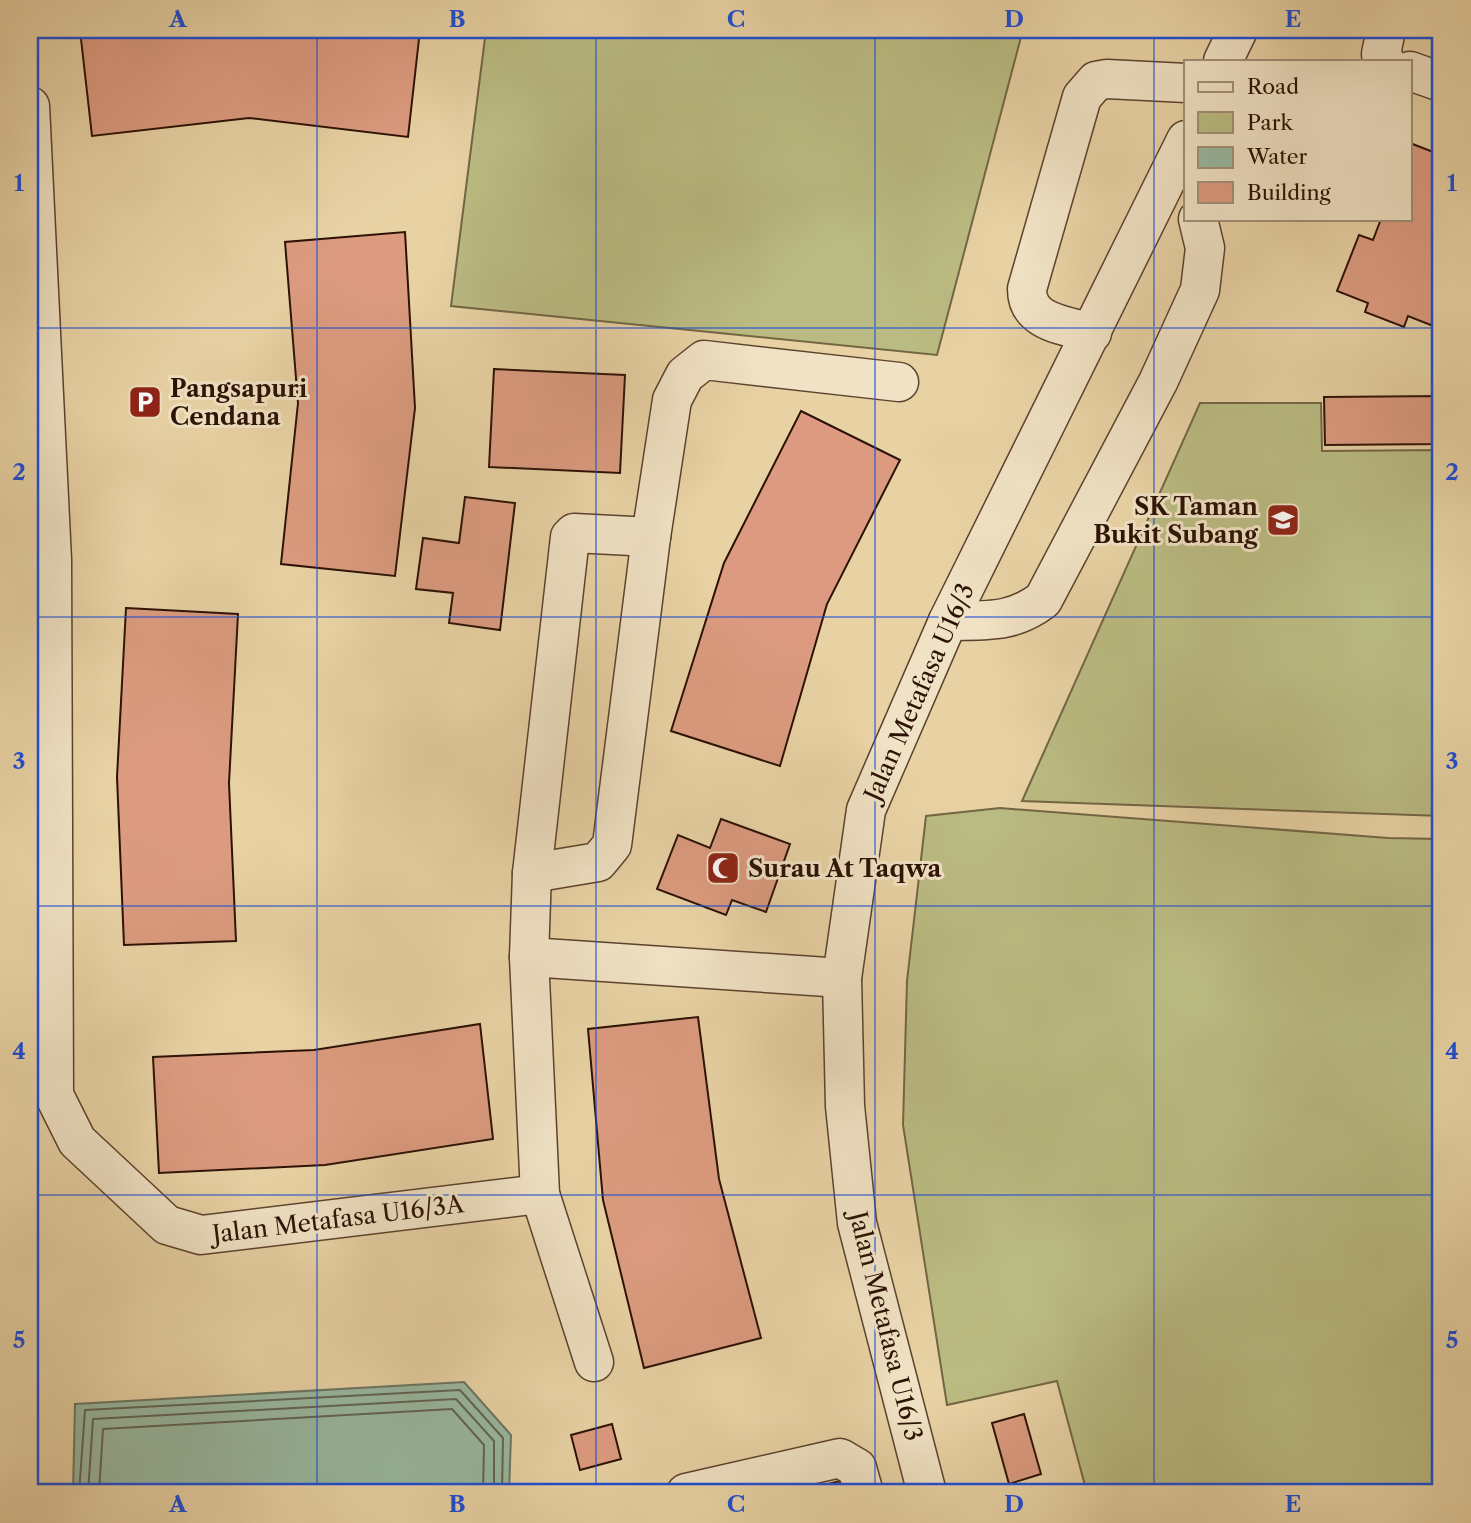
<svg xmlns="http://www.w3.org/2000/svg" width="1471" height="1523" font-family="'Libre Caslon Text',serif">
  <rect width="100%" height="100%" fill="#e8d2a4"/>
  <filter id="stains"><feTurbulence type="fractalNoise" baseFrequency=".00286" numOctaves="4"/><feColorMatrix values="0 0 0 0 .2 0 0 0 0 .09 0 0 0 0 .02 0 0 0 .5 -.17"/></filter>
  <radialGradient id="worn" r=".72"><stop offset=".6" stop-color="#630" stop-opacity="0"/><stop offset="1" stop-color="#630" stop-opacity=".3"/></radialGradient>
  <g fill="#babb82" stroke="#736644" stroke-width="2">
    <path d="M486,30H951L1021,37L937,355L451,306Z"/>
    <path d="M1200,403H1321L1322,451L1441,450V816L1022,801Z"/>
    <path d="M1000,808L1388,838L1441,839V1493H1087L1057,1381L947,1405L903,1125L907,981L926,816Z"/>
  </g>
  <path fill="#98b8a1" stroke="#6d7663" stroke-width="2" d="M464,1382L511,1435L509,1493H73L75,1404Z"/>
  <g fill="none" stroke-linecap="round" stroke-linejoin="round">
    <g stroke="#626553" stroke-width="2">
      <path d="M79,1493L85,1410L460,1390L503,1438L502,1493"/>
      <path d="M88,1493L93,1419L456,1399L494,1441V1493"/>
      <path d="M99,1493L103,1429L452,1409L484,1445L483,1493"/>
    </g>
  </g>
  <g fill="#dc9b80" stroke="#2c1205" stroke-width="2">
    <path d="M80,30H420L408,137L249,118L92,136Z"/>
    <path d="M1410,143L1441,155V329L1408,316L1404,327L1365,312L1368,303L1337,291L1359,235L1373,240L1381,219H1410Z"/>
    <path d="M405,232L415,408L395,576L281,564L298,403L285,242Z"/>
    <path d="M494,369L625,375L620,473L489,467Z"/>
    <path d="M1441,396V444L1325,445L1324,397Z"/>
    <path d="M801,411L900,460L827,604L780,766L671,731L724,563Z"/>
    <path d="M465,497L515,503L500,630L449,623L453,593L416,589L423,538L459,543Z"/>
    <path d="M126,608L238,614L229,783L236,941L124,945L117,777Z"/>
    <path d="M721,819L790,844L766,912L732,900L726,915L657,889L678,835L710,848Z"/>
    <path d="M698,1017L719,1179L761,1338L644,1368L603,1200L588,1029Z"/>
    <path d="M480,1024L493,1139L325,1165L159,1173L153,1057L314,1050Z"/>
    <path d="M1024,1414L1041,1474L1009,1484L992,1423Z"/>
    <path d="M612,1424L621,1459L580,1470L571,1435Z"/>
    <path d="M840,1481L843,1493H794Z"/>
  </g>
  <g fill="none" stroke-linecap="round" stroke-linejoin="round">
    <defs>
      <g id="minor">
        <path d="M1223,61L1238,30"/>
        <path d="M1385,61L1381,54L1386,30"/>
        <path d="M1410,71L1441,82"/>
        <path d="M30,106L52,560L54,1095L77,1141L167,1225L201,1235L540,1194"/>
        <path d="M1092,333C1065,325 1027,323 1027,289L1082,97L1096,81L1107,79L1186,83"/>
        <path d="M948,621C986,620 1011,624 1043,600L1158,382L1200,290L1205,248L1198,219"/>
        <path d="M532,873L598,862L612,845L651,537"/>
        <path d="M529,957L842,978"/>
        <path d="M594,1362L540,1194L529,957L532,873L570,537L574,533L651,537L672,400L685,375L704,360L899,382"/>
        <path d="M686,1493L840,1458L857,1468L864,1493"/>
        <path d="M927,1493L857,1223L845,1106L842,978L866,810L948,621L1186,140"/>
      </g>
    </defs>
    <use href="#minor" stroke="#5b422d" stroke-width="41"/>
    <use href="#minor" stroke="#f0e2c4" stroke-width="38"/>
  </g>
  <path fill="none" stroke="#1d4ed8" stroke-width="2" stroke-opacity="0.55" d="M317,30V1493M596,30V1493M875,30V1493M1154,30V1493M30,328H1441M30,617H1441M30,906H1441M30,1195H1441"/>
  <defs>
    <symbol id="parking-square" viewBox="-11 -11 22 22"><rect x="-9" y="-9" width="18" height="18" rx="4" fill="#8f2418" stroke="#f0e2c4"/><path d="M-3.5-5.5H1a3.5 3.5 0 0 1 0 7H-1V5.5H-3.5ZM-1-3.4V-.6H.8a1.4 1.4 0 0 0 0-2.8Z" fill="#fff"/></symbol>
    <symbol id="school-square" viewBox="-11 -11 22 22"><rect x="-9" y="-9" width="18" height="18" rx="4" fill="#8f2418" stroke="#f0e2c4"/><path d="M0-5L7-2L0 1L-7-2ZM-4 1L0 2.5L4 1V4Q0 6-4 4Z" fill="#fff"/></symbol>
    <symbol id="mosque-square" viewBox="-11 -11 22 22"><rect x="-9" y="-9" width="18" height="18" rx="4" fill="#8f2418" stroke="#f0e2c4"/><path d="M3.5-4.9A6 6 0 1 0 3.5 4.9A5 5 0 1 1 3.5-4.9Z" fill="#fff"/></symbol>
  </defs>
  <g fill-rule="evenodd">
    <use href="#parking-square" x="126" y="383" width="38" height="38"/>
    <use href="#school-square" x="1264" y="501" width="38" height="38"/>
    <use href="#mosque-square" x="704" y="849" width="38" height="38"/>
  </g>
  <g text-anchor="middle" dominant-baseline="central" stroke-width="6" stroke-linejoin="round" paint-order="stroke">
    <g font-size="24" font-weight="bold" fill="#2c1205" stroke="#f0e2c4" text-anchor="start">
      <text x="170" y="388">Pangsapuri<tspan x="170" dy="28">Cendana</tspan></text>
      <text x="1258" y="506" text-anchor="end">SK Taman<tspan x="1258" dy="28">Bukit Subang</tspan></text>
      <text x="748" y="868">Surau At Taqwa</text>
    </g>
    <g font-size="24" fill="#2c1205" stroke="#f0e2c4">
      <text transform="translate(919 692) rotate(-66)">Jalan Metafasa U16/3</text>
      <text transform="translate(338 1219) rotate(-7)">Jalan Metafasa U16/3A</text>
      <text transform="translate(886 1326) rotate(76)">Jalan Metafasa U16/3</text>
    </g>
  </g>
  <rect width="1471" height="1523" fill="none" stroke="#e8d2a4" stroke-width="77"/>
  <rect x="1184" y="60" width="228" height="161" fill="#f0e2c4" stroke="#a28f78" stroke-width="2"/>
  <rect x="1198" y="82" width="35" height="10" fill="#f0e2c4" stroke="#a28f78" stroke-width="2"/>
  <text x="1247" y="94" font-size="21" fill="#2c1205">Road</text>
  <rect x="1198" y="112" width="35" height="21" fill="#babb82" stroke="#a28f78" stroke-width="2"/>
  <text x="1247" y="130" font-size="21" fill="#2c1205">Park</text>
  <rect x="1198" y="147" width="35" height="21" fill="#98b8a1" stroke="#a28f78" stroke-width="2"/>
  <text x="1247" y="164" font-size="21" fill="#2c1205">Water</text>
  <rect x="1198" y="182" width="35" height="21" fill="#dc9b80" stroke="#a28f78" stroke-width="2"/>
  <text x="1247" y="200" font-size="21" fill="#2c1205">Building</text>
  <rect x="38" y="38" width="1394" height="1446" fill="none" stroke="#1d4ed8" stroke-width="2.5"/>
  <g font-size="23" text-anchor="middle" font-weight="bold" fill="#1d4ed8">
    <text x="178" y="27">A</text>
    <text x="457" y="27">B</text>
    <text x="736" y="27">C</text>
    <text x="1014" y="27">D</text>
    <text x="1293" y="27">E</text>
    <text x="19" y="191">1</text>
    <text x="1452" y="191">1</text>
    <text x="19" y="480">2</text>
    <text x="1452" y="480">2</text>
    <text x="19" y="769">3</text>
    <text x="1452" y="769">3</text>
    <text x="19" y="1059">4</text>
    <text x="1452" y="1059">4</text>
    <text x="19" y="1348">5</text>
    <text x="1452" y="1348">5</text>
    <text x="178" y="1512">A</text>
    <text x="457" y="1512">B</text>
    <text x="736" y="1512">C</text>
    <text x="1014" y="1512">D</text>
    <text x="1293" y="1512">E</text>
  </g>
  <rect width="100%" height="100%" filter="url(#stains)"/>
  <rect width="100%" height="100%" fill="url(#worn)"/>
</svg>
